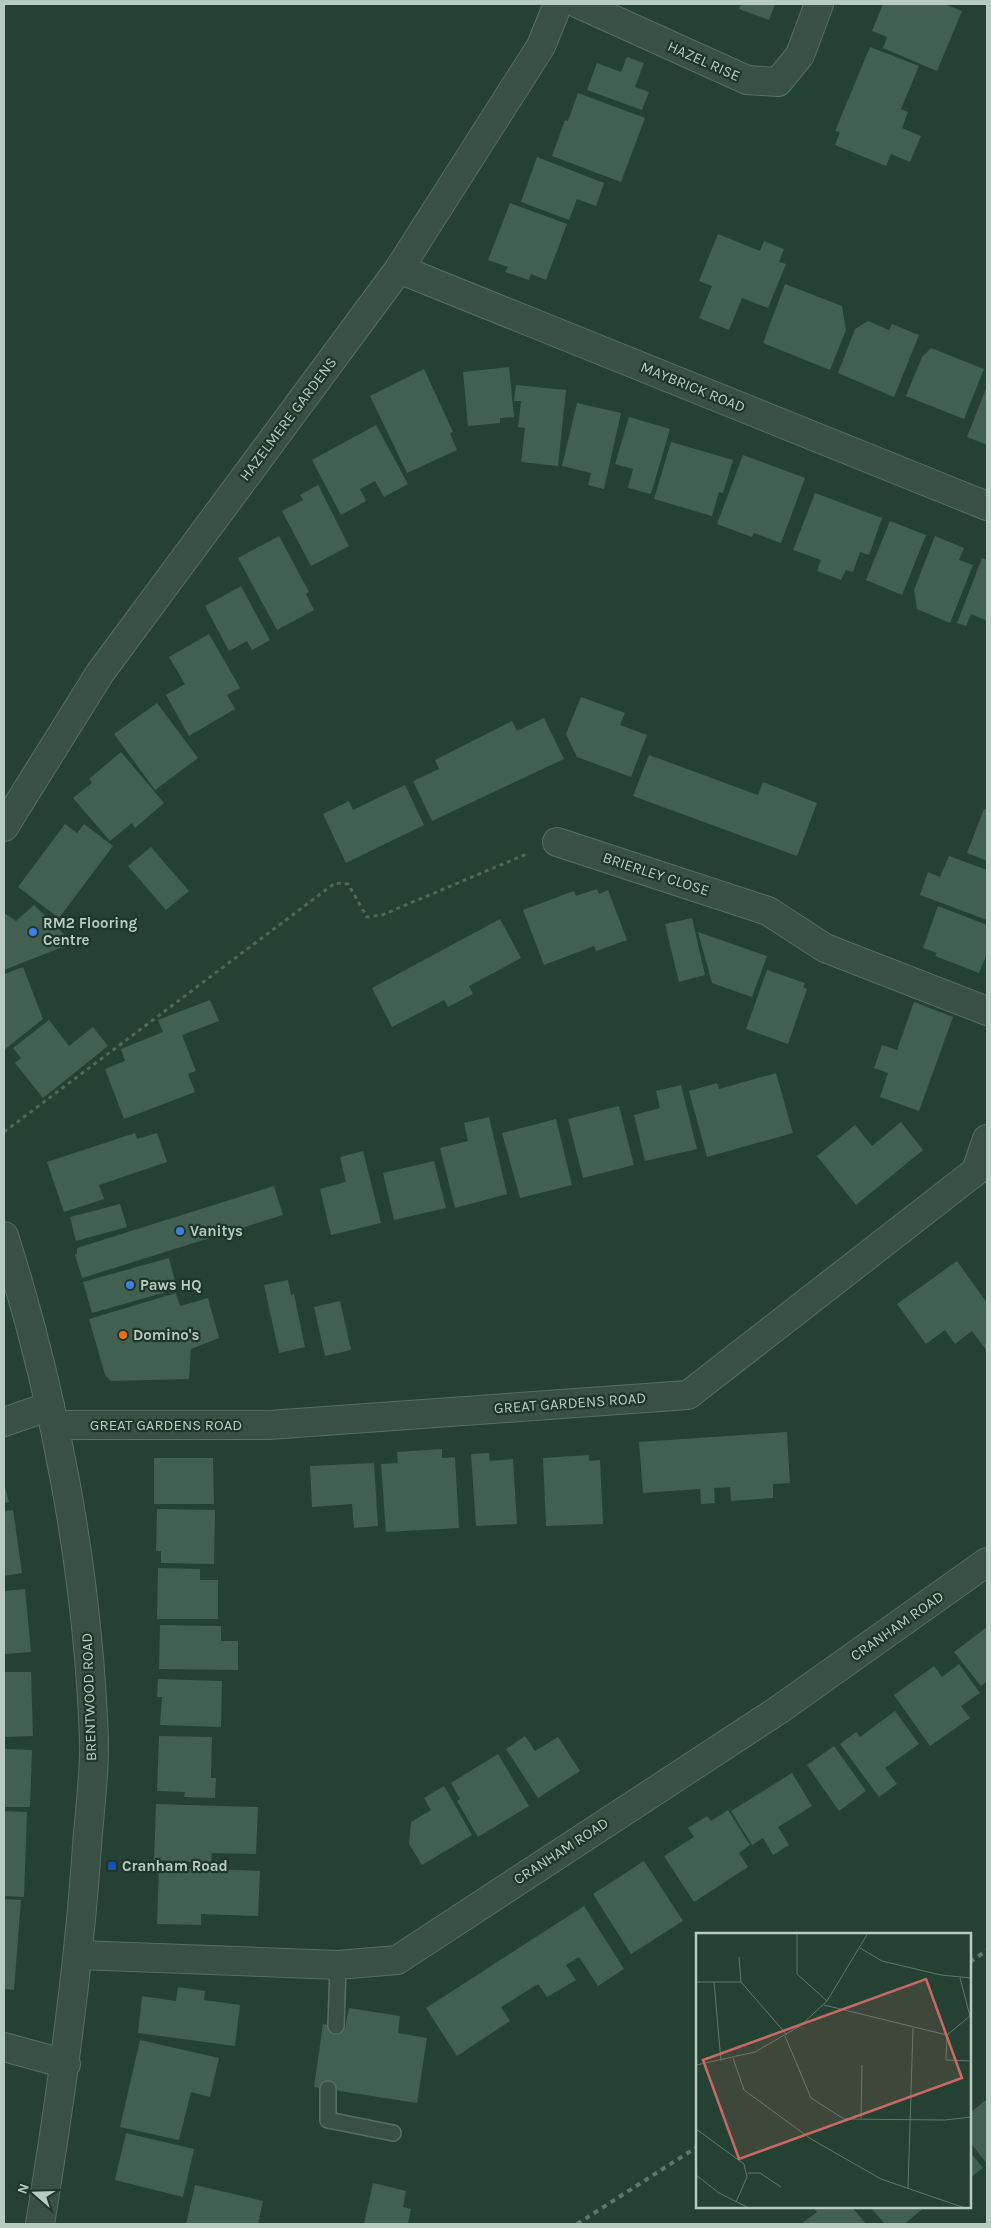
<svg xmlns="http://www.w3.org/2000/svg" width="991" height="2228" font-family="Karla,sans-serif">
  <rect width="100%" height="100%" fill="#254133"/>
  <g fill="#416052">
    <path d="M741,4H775L769,20L739,9Z"/>
    <path d="M883,4H944L962,11L937,71L883,48L887,37L872,31Z"/>
    <path d="M870,47L919,66L901,109L908,112L902,128L921,136L910,162L891,154L886,166L835,145L840,132L835,131Z"/>
    <path d="M627,57L644,63L635,87L649,92L642,110L587,90L597,63L621,72Z"/>
    <path d="M578,93L645,118L621,182L552,156L565,120L568,121Z"/>
    <path d="M537,157L604,183L596,206L577,199L569,220L521,202Z"/>
    <path d="M510,203L567,224L546,280L531,274L529,280L505,272L508,267L488,260Z"/>
    <path d="M718,234L760,251L764,241L784,249L779,262L786,264L768,308L742,298L729,330L699,318L712,286L699,281Z"/>
    <path d="M785,284L842,306L846,330L830,370L763,343Z"/>
    <path d="M868,321L889,330L892,324L919,335L894,397L838,373L855,329Z"/>
    <path d="M931,348L984,369L964,419L906,396L922,357Z"/>
    <path d="M509,367L514,417L500,418V423L468,426L463,372Z"/>
    <path d="M424,369L453,432L450,433L457,450L407,473L370,396Z"/>
    <path d="M516,385L566,390L558,466L521,462L525,428L518,427L521,401H514Z"/>
    <path d="M987,386V445L967,437Z"/>
    <path d="M577,403L621,413L604,489L588,485L591,473L562,466Z"/>
    <path d="M629,417L670,429L651,494L628,488L633,469L615,464Z"/>
    <path d="M376,425L408,484L384,497L375,481L360,489L366,501L341,515L312,460Z"/>
    <path d="M671,442L733,460L723,493L719,492L712,516L654,499Z"/>
    <path d="M743,455L805,478L781,543L754,533L752,537L717,524Z"/>
    <path d="M318,485L349,546L311,566L282,511L303,500L300,495Z"/>
    <path d="M815,493L882,518L869,555L860,552L853,572L846,570L841,580L817,571L821,560L793,550Z"/>
    <path d="M890,521L926,535L902,595L866,580Z"/>
    <path d="M279,536L309,592L306,594L314,610L277,630L238,558Z"/>
    <path d="M935,536L964,548L959,560L973,565L950,623L917,609L914,590Z"/>
    <path d="M982,558L987,560V621L971,614L966,626L957,623Z"/>
    <path d="M241,586L270,640L252,650L247,641L229,651L205,606Z"/>
    <path d="M209,634L240,688L227,695L235,709L189,736L166,695L185,684L169,657Z"/>
    <path d="M581,697L625,713L620,725L647,735L631,777L577,757L566,734Z"/>
    <path d="M157,703L198,758L155,790L114,734Z"/>
    <path d="M544,718L564,759L432,821L413,781L439,769L435,760L512,721L517,731Z"/>
    <path d="M121,752L164,803L135,828L132,823L110,841L73,798L92,783L89,779Z"/>
    <path d="M649,755L758,795L763,782L817,803L797,856L633,796Z"/>
    <path d="M405,785L424,825L346,863L323,814L349,801L353,810Z"/>
    <path d="M984,809L987,810V861L967,853Z"/>
    <path d="M65,824L77,833L84,824L113,846L59,918L18,887Z"/>
    <path d="M151,847L189,891L166,910L128,866Z"/>
    <path d="M949,856L987,870V920L920,895L928,872L940,877Z"/>
    <path d="M597,889L599,894L608,890L627,940L596,951L594,946L544,965L523,910L574,891L576,896Z"/>
    <path d="M34,905L73,943L4,970V913L16,921Z"/>
    <path d="M938,906L987,925V953L979,973L935,956L937,953L923,948Z"/>
    <path d="M692,918L705,975L679,982L665,924Z"/>
    <path d="M500,919L521,958L469,986L473,994L448,1007L444,1000L392,1027L372,988Z"/>
    <path d="M698,932L767,956L752,997L712,983Z"/>
    <path d="M23,967L43,1019L4,1050V974Z"/>
    <path d="M767,970L805,983L803,987L807,989L788,1044L746,1029Z"/>
    <path d="M210,1000L219,1021L182,1035L196,1071L188,1074L195,1092L124,1119L105,1069L125,1061L121,1049L163,1032L158,1020Z"/>
    <path d="M914,1002L953,1017L919,1111L880,1097L888,1073L874,1068L882,1045L897,1050Z"/>
    <path d="M49,1020L69,1046L93,1027L108,1046L43,1098L15,1063L21,1058L13,1048Z"/>
    <path d="M776,1073L793,1133L707,1157L689,1091L717,1083L719,1089Z"/>
    <path d="M681,1085L697,1149L645,1161L634,1115L660,1108L656,1091Z"/>
    <path d="M619,1106L634,1165L583,1178L568,1119Z"/>
    <path d="M489,1117L507,1194L455,1208L440,1148L468,1141L464,1123Z"/>
    <path d="M556,1119L572,1185L520,1198L502,1133Z"/>
    <path d="M901,1122L923,1150L856,1205L817,1156L855,1125L872,1146Z"/>
    <path d="M135,1133L137,1139L157,1133L167,1162L99,1185L104,1199L64,1212L47,1162Z"/>
    <path d="M363,1151L381,1223L331,1235L320,1189L346,1182L340,1157Z"/>
    <path d="M434,1161L446,1208L394,1220L383,1173Z"/>
    <path d="M274,1186L283,1215L82,1278L75,1255L77,1253V1248Z"/>
    <path d="M120,1204L127,1227L76,1241L70,1217Z"/>
    <path d="M169,1258L177,1289L92,1313L83,1282Z"/>
    <path d="M957,1261L987,1303V1351L972,1331L955,1344L945,1330L926,1344L897,1304Z"/>
    <path d="M288,1280L291,1295L294,1294L305,1347L279,1353L264,1285Z"/>
    <path d="M176,1293L180,1306L208,1298L219,1338L191,1349L189,1379L111,1381L105,1375L89,1319Z"/>
    <path d="M340,1301L351,1350L325,1356L314,1307Z"/>
    <path d="M787,1432L790,1483L773,1484V1498L731,1501L730,1487L714,1488L715,1503L701,1504L700,1489L643,1493L639,1442Z"/>
    <path d="M442,1449V1458L455,1457L459,1528L386,1532L381,1464L398,1463L397,1452Z"/>
    <path d="M489,1453L490,1461L513,1459L517,1524L476,1526L471,1454Z"/>
    <path d="M589,1455V1461L600,1460L603,1524L546,1526L543,1458Z"/>
    <path d="M154,1458H213L214,1504H154Z"/>
    <path d="M374,1463L378,1526L354,1528L352,1504L312,1507L310,1466Z"/>
    <path d="M4,1483L9,1502L4,1503Z"/>
    <path d="M157,1509L215,1510L214,1564L161,1563V1551H156Z"/>
    <path d="M13,1510L22,1573L4,1576V1511Z"/>
    <path d="M158,1568L200,1569V1580H218V1619H157Z"/>
    <path d="M25,1589L31,1652L4,1654V1591Z"/>
    <path d="M160,1625L221,1626V1641H238V1670L159,1669Z"/>
    <path d="M987,1627V1681L981,1686L954,1652Z"/>
    <path d="M959,1664L980,1693L961,1706L970,1718L930,1746L894,1695L934,1666L942,1677Z"/>
    <path d="M4,1672H31L33,1736L4,1737Z"/>
    <path d="M158,1679L222,1681L221,1727L160,1725L162,1697H157Z"/>
    <path d="M895,1711L919,1744L885,1768L897,1784L879,1797L840,1744L856,1732L860,1737Z"/>
    <path d="M159,1736L212,1737L211,1778H216L215,1798L184,1797L185,1792L157,1791Z"/>
    <path d="M525,1736L535,1751L558,1737L580,1771L538,1798L506,1749Z"/>
    <path d="M834,1746L866,1791L839,1811L807,1765Z"/>
    <path d="M4,1749L32,1750L30,1807H4Z"/>
    <path d="M498,1754L529,1806L478,1837L457,1801L460,1799L451,1783Z"/>
    <path d="M792,1773L812,1806L778,1827L789,1845L773,1855L763,1838L752,1845L731,1811Z"/>
    <path d="M444,1786L472,1835L422,1865L409,1844L411,1822L431,1810L424,1798Z"/>
    <path d="M156,1804L258,1807L256,1854L212,1853L211,1863L154,1860Z"/>
    <path d="M728,1810L750,1845L739,1853L748,1867L694,1902L664,1856L694,1837L688,1828L707,1816L711,1821Z"/>
    <path d="M4,1811L27,1812L24,1897L4,1896Z"/>
    <path d="M644,1861L683,1921L631,1954L593,1894Z"/>
    <path d="M159,1867L260,1871L258,1916L201,1914V1925L157,1924Z"/>
    <path d="M4,1899L21,1900L14,1990L4,1989Z"/>
    <path d="M584,1906L624,1969L598,1986L579,1957L566,1965L576,1980L547,1997L538,1984L501,2007L510,2021L457,2056L426,2008Z"/>
    <path d="M178,1987L205,1991L204,2000L240,2005L235,2046L138,2033L142,1996L176,2001Z"/>
    <path d="M349,2008L400,2016L398,2033L427,2038L417,2103L314,2087L323,2024L345,2028Z"/>
    <path d="M140,2040L219,2058L210,2097L191,2092L179,2140L120,2127Z"/>
    <path d="M987,2099V2164L970,2142V2113Z"/>
    <path d="M126,2133L194,2149L183,2197L115,2180Z"/>
    <path d="M970,2152L983,2168L970,2178Z"/>
    <path d="M373,2183L406,2191L403,2207L411,2209L408,2224H364Z"/>
    <path d="M195,2185L263,2201L258,2224H186Z"/>
    <path d="M813,2207H852L866,2224H801L817,2212Z"/>
    <path d="M870,2207H925L904,2224H885Z"/>
  </g>
  <g fill="none" stroke-linecap="round" stroke-linejoin="round">
    <defs>
      <g id="service">
        <path d="M336,2026L338,1965"/>
        <path d="M328,2089V2120L393,2133"/>
      </g>
      <g id="minor">
        <path d="M579,4L747,80L778,82L800,55L819,4"/>
        <path d="M399,269L987,506"/>
        <path d="M4,827L100,673L399,269L541,46L558,4"/>
        <path d="M557,842L768,911L825,948L987,1011"/>
        <path d="M4,1422L50,1406"/>
        <path d="M54,1425H269L688,1395L976,1171L987,1139"/>
        <path d="M79,1955L338,1965L397,1960L777,1711L987,1562"/>
        <path d="M4,2047L66,2064"/>
      </g>
      <path id="tertiary" d="M4,1236C55,1395 88,1573 94,1740C95,1777 88,1822 86,1860C77,1983 60,2103 40,2224"/>
    </defs>
    <use href="#service" stroke="#576e64" stroke-width="18"/>
    <use href="#minor" stroke="#576e64" stroke-width="30"/>
    <use href="#tertiary" stroke="#576e64" stroke-width="30"/>
    <path stroke="#516953" stroke-width="3" stroke-dasharray="4 4" stroke-linecap="butt" d="M4,1132L335,883L348,884L367,917L382,915L529,853"/>
    <use href="#service" stroke="#395045" stroke-width="15"/>
    <use href="#minor" stroke="#395045" stroke-width="28"/>
    <use href="#tertiary" stroke="#395045" stroke-width="28"/>
    <g stroke="#5b786a" stroke-width="4" stroke-dasharray="5 5" stroke-linecap="butt">
      <path d="M970,1962L987,1950"/>
      <path d="M577,2224L697,2147"/>
    </g>
  </g>
  <g fill="#3f7fe0" stroke="#1e362b" stroke-width="2">
    <circle cx="33" cy="932" r="5"/>
    <circle cx="180" cy="1231" r="5"/>
    <circle cx="130" cy="1285" r="5"/>
  </g>
  <circle fill="#e8710a" stroke="#1e362b" stroke-width="2" cx="123" cy="1335" r="5"/>
  <rect fill="#1a4fb4" stroke="#1e362b" stroke-width="2" x="107" y="1861" width="10" height="10" rx="2.5"/>
  <g text-anchor="middle" dominant-baseline="central" stroke-width="4.5" stroke-linejoin="round" paint-order="stroke">
    <g font-size="15" fill="#b6cbc2" stroke="#1e362b">
      <text transform="translate(704 61) rotate(24)">HAZEL RISE</text>
      <text transform="translate(693 387) rotate(22)">MAYBRICK ROAD</text>
      <text transform="translate(288 419) rotate(-53)">HAZELMERE GARDENS</text>
      <text transform="translate(656 874) rotate(18)">BRIERLEY CLOSE</text>
      <text transform="translate(570 1403) rotate(-4)">GREAT GARDENS ROAD</text>
      <text x="166" y="1425">GREAT GARDENS ROAD</text>
      <text transform="translate(897 1626) rotate(-35)">CRANHAM ROAD</text>
      <text transform="translate(89 1697) rotate(-92)">BRENTWOOD ROAD</text>
      <text transform="translate(561 1851) rotate(-33)">CRANHAM ROAD</text>
    </g>
    <g font-size="15" font-weight="bold" fill="#b6cbc2" stroke="#1e362b" text-anchor="start">
      <text x="43" y="923">RM2 Flooring<tspan x="43" dy="17">Centre</tspan></text>
      <text x="190" y="1231">Vanitys</text>
      <text x="140" y="1285">Paws HQ</text>
      <text x="133" y="1335">Domino's</text>
      <text x="122" y="1866">Cranham Road</text>
    </g>
  </g>
  <g transform="translate(696 1933)">
    <rect width="275" height="275" fill="#254133"/>
    <path fill="none" stroke="#5f786c" stroke-width="1" d="M101,0V41L131,68M164,15L186,28L245,42L275,45M43,24L45,49L91,102M0,49H45M18,49L25,128M128,72L251,102L274,83L264,45M251,102L250,127L275,128M89,103L115,165L148,186L249,187L275,184M37,125L48,157L115,206L185,246L269,275M0,132L59,119L104,93L131,68L172,0M165,186L166,132M0,196L48,231L51,244L40,269M52,240H64L85,254M0,242L23,260L53,275M212,256L217,95"/>
    <path fill="#c96966" fill-opacity="0.15" stroke="#c96966" stroke-width="2.5" d="M230,46L266,145L43,226L7,127Z"/>
    <rect width="275" height="275" fill="none" stroke="#b6cbc2" stroke-width="2.5"/>
  </g>
  <rect width="991" height="2228" fill="none" stroke="#b6cbc2" stroke-width="10"/>
  <g transform="translate(35 2193) rotate(290)" stroke="#1e362b" stroke-width="4" paint-order="stroke">
  <path d="M0-4L9 19L0 12L-9 19Z" fill="#b6cbc2"/>
  <text y="-8" font-size="14" font-weight="bold" text-anchor="middle" fill="#b6cbc2">N</text>
  </g>
</svg>
